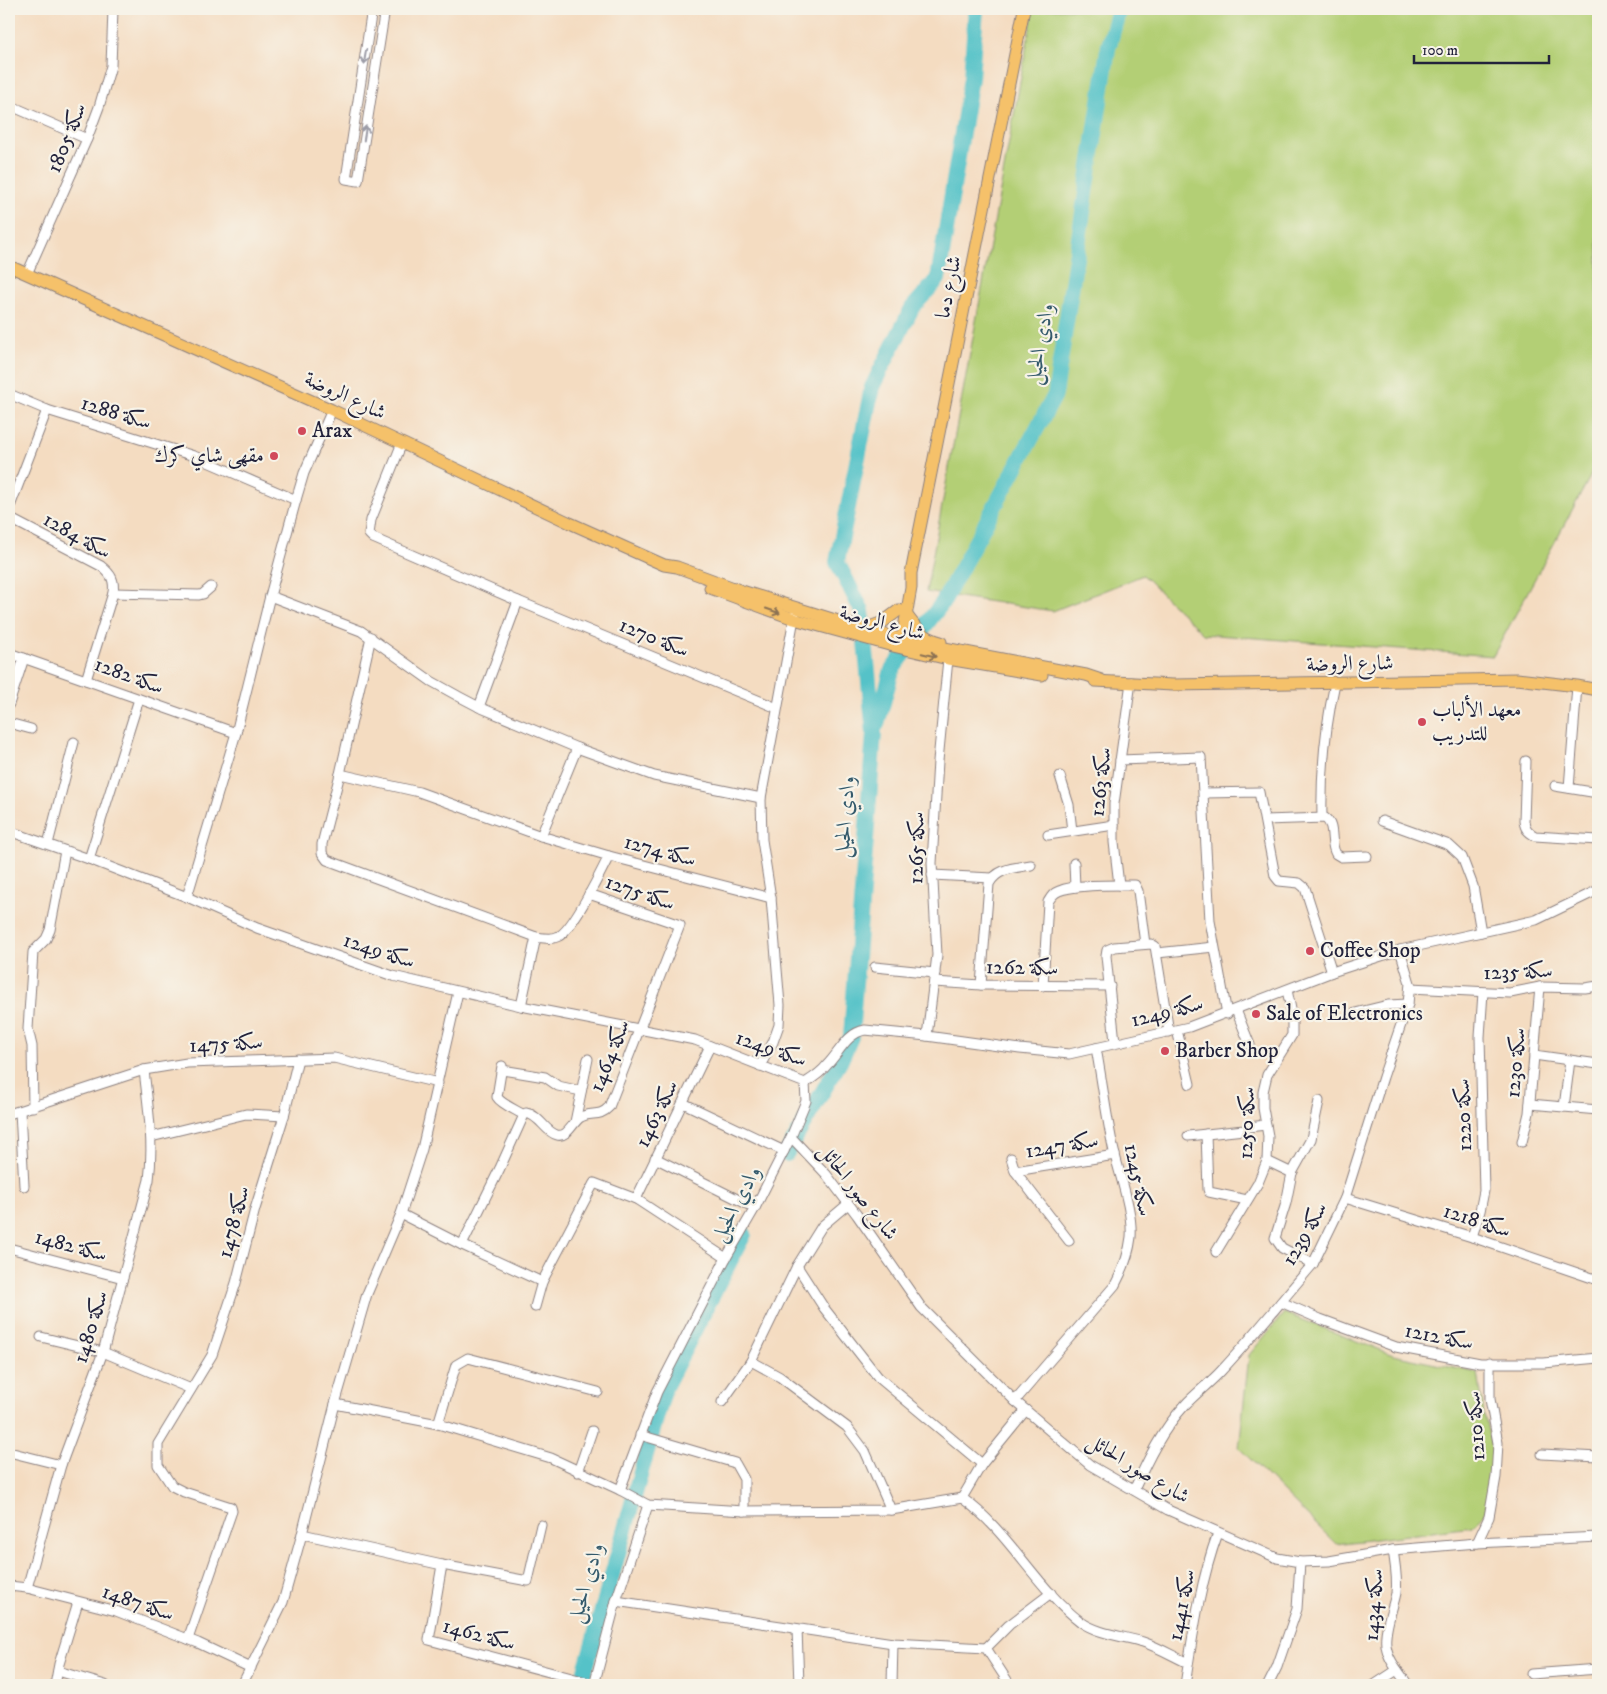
<svg xmlns="http://www.w3.org/2000/svg" width="1607" height="1694" font-family="'IM FELL DW Pica',Amiri,serif">
  <rect width="100%" height="100%" fill="#f7f3e8"/>
  <filter id="ink" filterUnits="userSpaceOnUse"><feTurbulence type="fractalNoise" baseFrequency=".02" numOctaves="2"/><feDisplacementMap in="SourceGraphic" scale="10" xChannelSelector="R" yChannelSelector="G"/><feConvolveMatrix kernelMatrix="1 2 1 2 8 2 1 2 1" color-interpolation-filters="sRGB"/></filter>
  <filter id="wash" filterUnits="userSpaceOnUse"><feTurbulence type="fractalNoise" baseFrequency=".0096" numOctaves="4" result="noise"/><feDisplacementMap in="SourceGraphic" scale="20" xChannelSelector="R" yChannelSelector="G"/><feGaussianBlur stdDeviation="1.12" result="paint"/><feColorMatrix in="noise" values="0 0 0 0 0 0 0 0 0 0 0 0 0 0 0 0 0 1.4 0 .05"/><feComposite in="paint" operator="in"/></filter>
  <g filter="url(#wash)">
    <rect width="100%" height="100%" fill="#f4dcc1"/>
    <g fill="#b3cf75" stroke="#6a7858">
      <path d="M1035,9H1598V454L1590,477L1493,656L1203,634L1143,575L1053,611L926,592L1033,12Z"/>
      <path d="M1284,1313L1393,1355L1478,1373L1484,1414L1493,1452L1492,1485L1485,1514L1472,1527L1336,1544L1239,1448L1249,1355Z"/>
    </g>
    <g fill="none" stroke-linecap="round" stroke-linejoin="round">
      <g stroke="#54c2c8" stroke-width="16">
        <path d="M877,724L892,670L943,602L1055,395L1108,49L1119,9"/>
        <path d="M786,1154L840,1062L851,1037L874,733L862,611L837,562L872,387L912,308L938,279L971,78L976,9"/>
        <path d="M581,1685L665,1387L744,1234"/>
      </g>
    </g>
  </g>
  <g filter="url(#ink)">
    <g fill="none" stroke-linecap="round" stroke-linejoin="round">
      <defs>
        <g id="minor">
          <path d="M372,9L346,179L358,181L385,9"/>
          <path d="M9,105L87,139"/>
          <path d="M27,274L87,139L99,107L111,66L113,9"/>
          <path d="M9,394L47,410L194,456L296,500"/>
          <path d="M402,443L371,520L369,534L373,538L518,601L777,708"/>
          <path d="M9,509L47,410"/>
          <path d="M9,518L101,566C111,574 115,580 113,593L86,680"/>
          <path d="M113,593L199,595L203,594L211,587"/>
          <path d="M270,596L361,631L431,681L458,696L479,707L577,748L654,776L761,798"/>
          <path d="M371,637L340,774L322,844V853L327,860L536,937C543,938 552,940 559,936C573,929 601,872 609,856"/>
          <path d="M9,653L236,733"/>
          <path d="M9,704L24,658"/>
          <path d="M479,707L518,601"/>
          <path d="M9,723L31,729"/>
          <path d="M1120,760L1201,757L1210,921L1227,1014"/>
          <path d="M1526,761L1524,821C1525,829 1528,832 1535,836L1598,840"/>
          <path d="M340,774L419,792L541,836L609,856L771,898"/>
          <path d="M1060,776L1069,805L1072,831"/>
          <path d="M1555,786L1598,793"/>
          <path d="M1569,788L1577,686"/>
          <path d="M1204,793L1259,792L1275,876L1279,881L1299,883L1305,888L1332,972"/>
          <path d="M1322,817C1321,772 1325,728 1335,683"/>
          <path d="M1265,820L1325,818C1336,826 1329,843 1336,854L1341,857L1367,856"/>
          <path d="M1382,821L1449,845L1462,857L1473,886L1481,932"/>
          <path d="M9,831L89,859L187,897L257,928L393,976L521,1006L695,1040L805,1083C813,1078 821,1073 827,1065C839,1053 847,1033 865,1030L927,1036L1020,1049L1069,1054L1189,1027L1332,972L1400,950L1536,920L1598,890"/>
          <path d="M1048,835L1114,825"/>
          <path d="M541,836L577,748"/>
          <path d="M48,844L74,742"/>
          <path d="M89,859L139,699"/>
          <path d="M1074,863L1075,887"/>
          <path d="M932,875L992,878"/>
          <path d="M1119,885L1114,842V804L1131,682"/>
          <path d="M187,897L236,733L270,596L296,500L304,473L332,410"/>
          <path d="M1157,953L1214,947"/>
          <path d="M875,967L935,973"/>
          <path d="M934,982L981,985L1110,986"/>
          <path d="M981,985L989,884C997,868 1015,868 1031,865"/>
          <path d="M1043,986L1048,902C1051,897 1053,893 1059,891C1075,884 1116,885 1135,885L1138,891L1145,944"/>
          <path d="M1410,988L1510,993L1540,987L1585,988L1598,986"/>
          <path d="M521,1006L536,937"/>
          <path d="M1236,1010L1250,1045"/>
          <path d="M1355,1013L1388,1005L1408,1004"/>
          <path d="M1177,1030L1190,1084"/>
          <path d="M927,1036L937,955L932,863L938,761L948,659"/>
          <path d="M1115,1042L1106,956L1107,950L1114,947L1151,944L1155,946L1169,1032"/>
          <path d="M1534,1055L1598,1064"/>
          <path d="M502,1066L497,1097C501,1104 516,1110 524,1115"/>
          <path d="M760,1066L773,1042L779,1025L780,1005L771,898L762,840L761,798L795,613"/>
          <path d="M502,1070L545,1077L558,1086L581,1091"/>
          <path d="M683,1103L784,1151"/>
          <path d="M1530,1104L1598,1110"/>
          <path d="M33,1107L32,1046L28,1029L33,952L46,939L50,930L65,851"/>
          <path d="M1564,1107L1570,1060"/>
          <path d="M20,1111L24,1186"/>
          <path d="M9,1114L144,1070L187,1063L334,1058L438,1083"/>
          <path d="M524,1115L526,1113C540,1115 545,1132 557,1135C568,1138 573,1121 581,1117C592,1111 599,1118 609,1107L680,925L589,894"/>
          <path d="M575,1122L588,1059"/>
          <path d="M1206,1134L1208,1189L1209,1192L1247,1200"/>
          <path d="M1188,1136L1244,1130L1248,1127L1266,1125"/>
          <path d="M151,1137L246,1114L284,1116"/>
          <path d="M791,1137L826,1174L857,1215L921,1307L1015,1401L1090,1465L1168,1510L1277,1558L1300,1562L1329,1561L1393,1550L1477,1543L1598,1537"/>
          <path d="M1522,1142L1529,1113L1540,987"/>
          <path d="M655,1158L755,1208"/>
          <path d="M1011,1158L1015,1171L1069,1241"/>
          <path d="M1267,1161L1292,1173L1286,1203L1275,1238L1282,1248L1313,1264"/>
          <path d="M1015,1171L1115,1155"/>
          <path d="M1292,1173L1311,1139L1319,1101"/>
          <path d="M1345,1198L1472,1237L1598,1280"/>
          <path d="M636,1199L710,1046"/>
          <path d="M401,1214L462,1245L542,1282"/>
          <path d="M1472,1237L1480,1211L1484,1191L1480,1037L1483,992"/>
          <path d="M462,1245L500,1168L524,1115"/>
          <path d="M9,1248L123,1278"/>
          <path d="M1216,1252L1258,1183L1267,1161L1268,1136L1263,1108V1092L1267,1075L1292,1035V1014L1287,990"/>
          <path d="M797,1266L824,1308L878,1377L982,1464"/>
          <path d="M1281,1302L1320,1319L1396,1347L1480,1363H1544L1598,1358"/>
          <path d="M535,1307L542,1282L594,1183L636,1199L726,1258"/>
          <path d="M41,1337L103,1352L191,1389"/>
          <path d="M751,1361L780,1377L847,1427L865,1451L891,1510"/>
          <path d="M1015,1401L1115,1285C1123,1270 1129,1254 1131,1237C1133,1210 1119,1174 1113,1147C1106,1114 1102,1081 1096,1048"/>
          <path d="M722,1402L751,1361L797,1266L822,1226L848,1204"/>
          <path d="M335,1404L438,1424L551,1458L620,1490L648,1505L744,1511L891,1510L962,1498C1009,1531 1035,1587 1081,1622C1098,1634 1123,1636 1143,1642C1158,1647 1173,1656 1188,1663"/>
          <path d="M438,1424L456,1365L468,1358L598,1392"/>
          <path d="M640,1435L735,1463L744,1479V1511"/>
          <path d="M9,1452L61,1465"/>
          <path d="M1542,1454L1598,1457"/>
          <path d="M578,1472L592,1431"/>
          <path d="M620,1490L657,1392L726,1258L755,1208L791,1137L806,1101L805,1083"/>
          <path d="M1134,1490C1148,1459 1162,1430 1185,1405C1196,1393 1210,1383 1221,1371C1253,1337 1282,1300 1313,1264L1345,1198L1383,1077L1408,1004L1410,983L1400,950"/>
          <path d="M962,1498L982,1464L1026,1410"/>
          <path d="M302,1534L442,1565L528,1581L541,1525"/>
          <path d="M1477,1543L1489,1517L1496,1477L1498,1443L1490,1399V1362"/>
          <path d="M1393,1550C1395,1564 1398,1579 1396,1593C1393,1609 1384,1628 1386,1645C1388,1661 1400,1673 1408,1685"/>
          <path d="M442,1565L429,1640L594,1684"/>
          <path d="M9,1586L27,1588L116,1611L198,1643L251,1668"/>
          <path d="M27,1588L61,1465L103,1352L149,1180C154,1143 148,1107 144,1070"/>
          <path d="M616,1601L893,1643L986,1648L1010,1685"/>
          <path d="M797,1629L799,1685"/>
          <path d="M188,1639L232,1511L231,1507L184,1492L172,1486L158,1465V1444L212,1355L236,1283L255,1209L284,1116L298,1059"/>
          <path d="M986,1648L1009,1625L1051,1593"/>
          <path d="M58,1671L105,1685"/>
          <path d="M1531,1674L1598,1669"/>
          <path d="M55,1685L59,1664L78,1602"/>
          <path d="M242,1685L283,1602L302,1534L335,1404L367,1294L401,1214L422,1149L458,992"/>
          <path d="M594,1685L616,1601L648,1505"/>
          <path d="M892,1685L893,1643"/>
          <path d="M1185,1685C1193,1634 1200,1582 1218,1533"/>
          <path d="M1268,1685L1277,1667L1297,1609L1300,1562"/>
          <path d="M1374,1685L1397,1670"/>
        </g>
        <g id="major">
          <path d="M9,266L332,410L570,523L664,565L677,567L742,591L864,629L913,642L1086,675L1101,680"/>
          <path d="M710,588L794,619L893,646L948,659L1042,675"/>
          <path d="M906,614C916,628 924,638 941,642"/>
          <path d="M864,629L883,622L899,610"/>
          <path d="M901,645L911,588V573L1024,9"/>
          <path d="M1095,681L1173,685L1237,684L1517,679L1577,686L1598,690"/>
        </g>
      </defs>
      <use href="#minor" stroke="#8b7f7e" stroke-width="11"/>
      <use href="#major" stroke="#8b7f7e" stroke-width="13"/>
      <use href="#minor" stroke="#fff" stroke-width="9"/>
      <use href="#major" stroke="#f5c16b" stroke-width="11"/>
    </g>
    <defs><path id="oneway-shaft" d="M-6 0H5M1.5-3L5.5 0L1.5 3" fill="none" stroke-width="1.6" stroke-linecap="round" stroke-linejoin="round" transform="scale(1.25)"/></defs>
    <g stroke="#9c9ca7">
      <use href="#oneway-shaft" transform="translate(365 57) rotate(99)"/>
      <use href="#oneway-shaft" transform="translate(365 133) rotate(-81)"/>
    </g>
    <g stroke="#8c7253">
      <use href="#oneway-shaft" transform="translate(773 611) rotate(19)"/>
      <use href="#oneway-shaft" transform="translate(929 655) rotate(13)"/>
    </g>
  </g>
  <g fill="#d1495b" stroke="#f7f3e8" stroke-width="2">
    <circle cx="302" cy="431" r="5"/>
    <circle cx="274" cy="456" r="5"/>
    <circle cx="1422" cy="722" r="5"/>
    <circle cx="1310" cy="951" r="5"/>
    <circle cx="1256" cy="1014" r="5"/>
    <circle cx="1165" cy="1051" r="5"/>
  </g>
  <g text-anchor="middle" dominant-baseline="central" stroke-width="4.5" stroke-linejoin="round" paint-order="stroke">
    <g font-size="21" fill="#22223b" stroke="#f7f3e8">
      <text transform="translate(67 138) rotate(-68)">سكة 1805</text>
      <text transform="translate(949 287) rotate(-79)">شارع دما</text>
      <text transform="translate(345 396) rotate(25)">شارع الروضة</text>
      <text transform="translate(116 413) rotate(17)">سكة 1288</text>
      <text transform="translate(77 536) rotate(29)">سكة 1284</text>
      <text transform="translate(882 623) rotate(15)">شارع الروضة</text>
      <text transform="translate(654 638) rotate(22)">سكة 1270</text>
      <text transform="translate(1350 664) rotate(-1)">شارع الروضة</text>
      <text transform="translate(129 676) rotate(20)">سكة 1282</text>
      <text transform="translate(1101 782) rotate(-84)">سكة 1263</text>
      <text transform="translate(917 848) rotate(-89)">سكة 1265</text>
      <text transform="translate(660 851) rotate(15)">سكة 1274</text>
      <text transform="translate(640 893) rotate(19)">سكة 1275</text>
      <text transform="translate(379 951) rotate(18)">سكة 1249</text>
      <text transform="translate(1022 968) rotate(1)">سكة 1262</text>
      <text transform="translate(1518 972) rotate(-2)">سكة 1235</text>
      <text transform="translate(1167 1012) rotate(-14)">سكة 1249</text>
      <text transform="translate(226 1044) rotate(-3)">سكة 1475</text>
      <text transform="translate(771 1049) rotate(19)">سكة 1249</text>
      <text transform="translate(610 1056) rotate(-68)">سكة 1464</text>
      <text transform="translate(1516 1063) rotate(-85)">سكة 1230</text>
      <text transform="translate(657 1114) rotate(-64)">سكة 1463</text>
      <text transform="translate(1464 1115) rotate(-92)">سكة 1220</text>
      <text transform="translate(1247 1123) rotate(-88)">سكة 1250</text>
      <text transform="translate(1062 1146) rotate(-9)">سكة 1247</text>
      <text transform="translate(1138 1180) rotate(78)">سكة 1245</text>
      <text transform="translate(858 1192) rotate(52)">شارع صور الحائل</text>
      <text transform="translate(1477 1221) rotate(18)">سكة 1218</text>
      <text transform="translate(234 1222) rotate(-75)">سكة 1478</text>
      <text transform="translate(1305 1234) rotate(-60)">سكة 1239</text>
      <text transform="translate(71 1246) rotate(15)">سكة 1482</text>
      <text transform="translate(91 1327) rotate(-73)">سكة 1480</text>
      <text transform="translate(1439 1337) rotate(11)">سكة 1212</text>
      <text transform="translate(1476 1426) rotate(-94)">سكة 1210</text>
      <text transform="translate(1138 1469) rotate(31)">شارع صور الحائل</text>
      <text transform="translate(138 1603) rotate(19)">سكة 1487</text>
      <text transform="translate(1182 1605) rotate(-79)">سكة 1441</text>
      <text transform="translate(1374 1605) rotate(-86)">سكة 1434</text>
      <text transform="translate(479 1635) rotate(15)">سكة 1462</text>
    </g>
    <g font-size="21" fill="#22223b" stroke="#f7f3e8" text-anchor="start">
      <text x="312" y="431">Arax</text>
      <text x="264" y="456" text-anchor="end">مقهى شاي كرك</text>
      <text x="1432" y="710">معهد الألباب<tspan x="1432" dy="24">للتدريب</tspan></text>
      <text x="1320" y="951">Coffee Shop</text>
      <text x="1266" y="1014">Sale of Electronics</text>
      <text x="1175" y="1051">Barber Shop</text>
    </g>
    <g font-size="22" font-style="italic" fill="#345a6c" stroke="#f7f3e8">
      <text transform="translate(1040 344) rotate(-80)">وادي الحيل</text>
      <text transform="translate(845 817) rotate(-86)">وادي الحيل</text>
      <text transform="translate(736 1204) rotate(-62)">وادي الحيل</text>
      <text transform="translate(586 1583) rotate(-74)">وادي الحيل</text>
    </g>
  </g>
  <rect width="1607" height="1694" fill="none" stroke="#f7f3e8" stroke-width="30"/>
  <path d="M1414 55v8h135v-8" fill="none" stroke="#22223b" stroke-width="2.5"/>
  <text x="1422" y="55" font-size="15" fill="#22223b" stroke="#f7f3e8" stroke-width="4" paint-order="stroke">100 m</text>
</svg>
